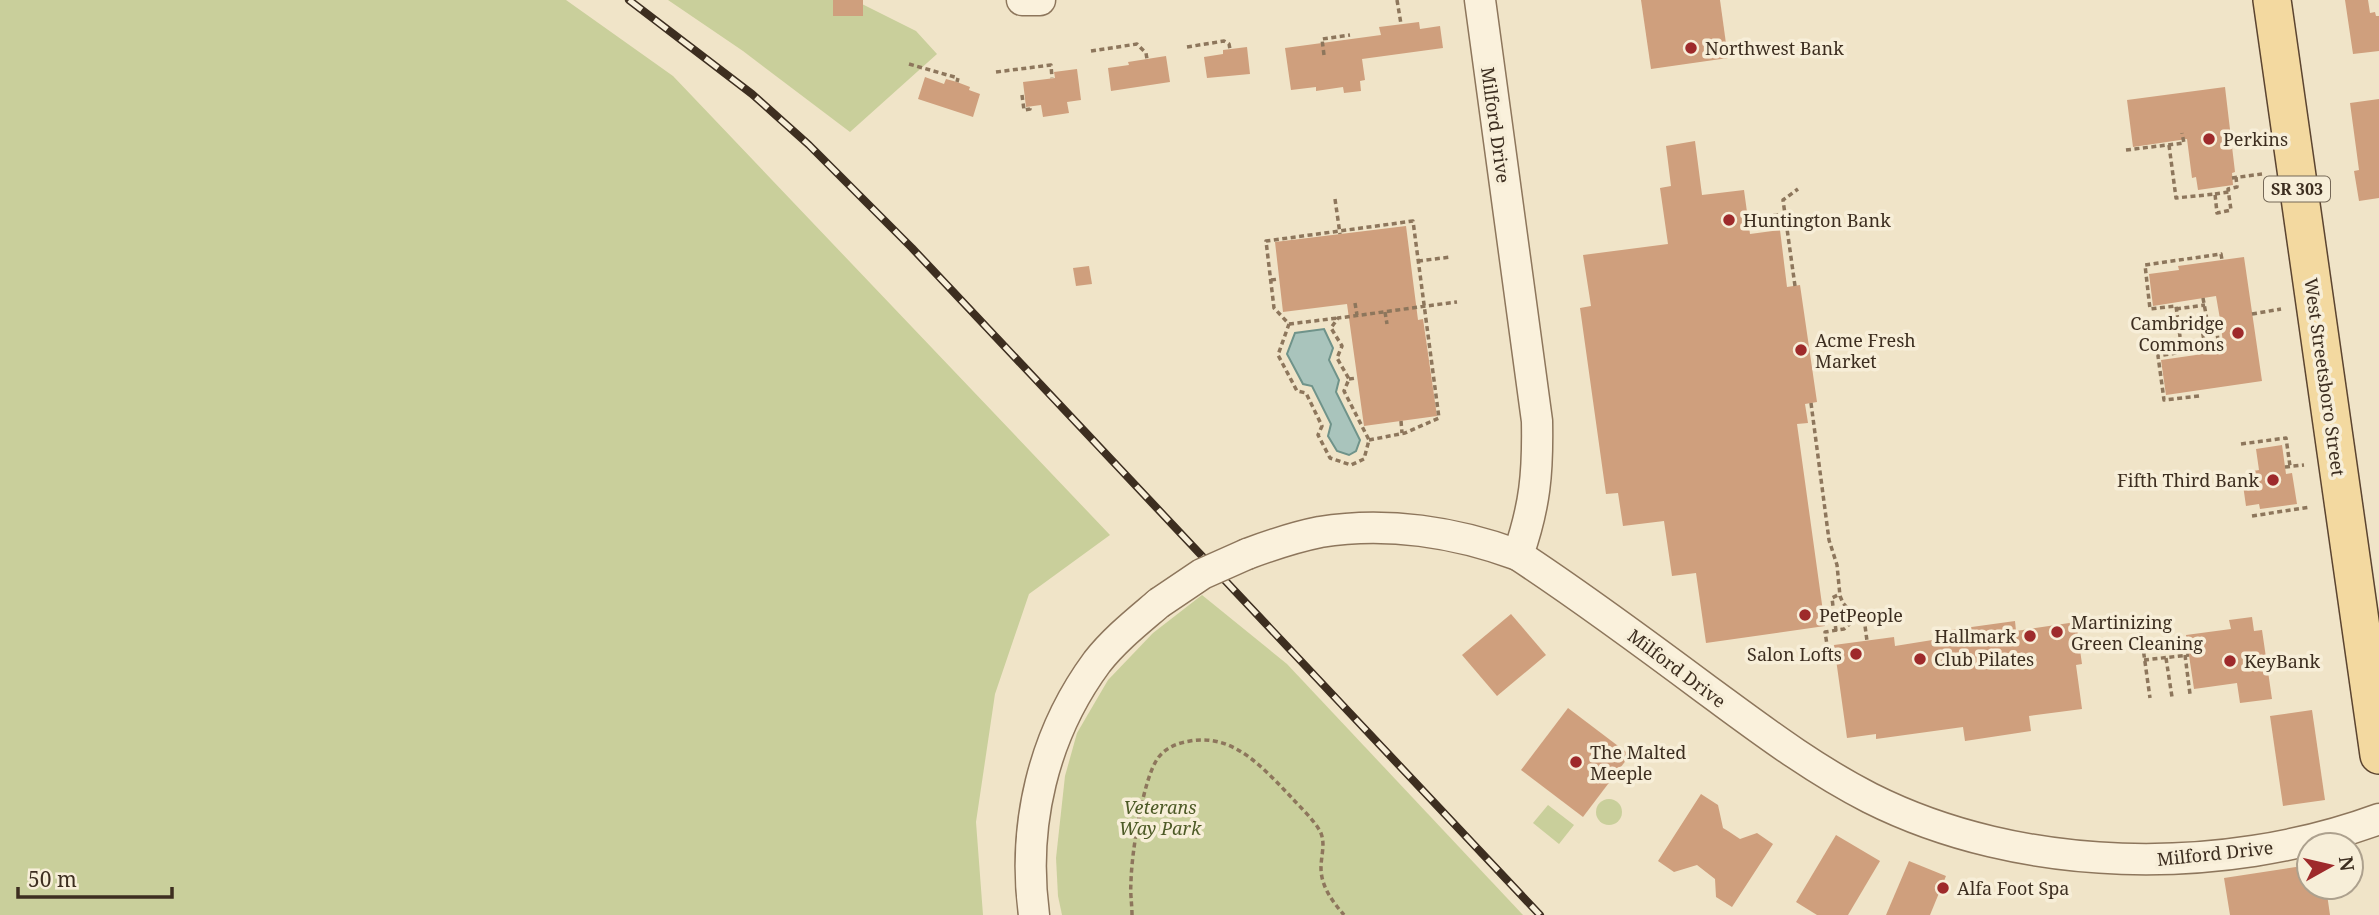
<svg xmlns="http://www.w3.org/2000/svg" width="2379" height="915" font-family="'Noto Serif',serif">
  <rect width="100%" height="100%" fill="#f0e4c8"/>
  <g fill="#c9cf9b">
    <path d="M0,0H566L673,76L1110,535L1029,594L995,694L976,822L983,915H0Z"/>
    <path d="M668,0H854L916,31L937,54L850,132L743,51Z"/>
    <path d="M1202,595L1287,664L1523,915H1062L1058,896L1056,858L1065,776L1077,733L1108,680L1153,633Z"/>
    <circle cx="1609" cy="812" r="13"/>
    <path d="M1548,805L1574,825L1559,844L1533,823Z"/>
  </g>
  <path fill="#a9c4bc" stroke="#6f938a" stroke-width="2" d="M1324,329L1333,348L1329,360L1339,380L1336,392L1360,440L1356,451L1349,455L1337,451L1328,436L1331,424L1312,386L1303,384L1287,354L1295,333Z"/>
  <g fill="#cf9f7d">
    <rect x="833" y="0" width="30" height="16"/>
    <path d="M1641,0H1720L1728,58L1651,69Z"/>
    <path d="M2345,0H2368L2370,13L2375,12L2376,16H2379V51L2353,54Z"/>
    <path d="M1419,22L1420,29L1440,26L1443,48L1362,59L1365,80L1360,81L1361,91L1344,93L1343,87L1316,91V87L1291,90L1285,48L1381,35L1379,27Z"/>
    <path d="M1247,47L1250,74L1207,78L1204,57L1223,54V50Z"/>
    <path d="M1166,56L1170,82L1111,91L1108,68L1129,65L1128,62Z"/>
    <path d="M1077,69L1081,100L1067,102L1069,113L1043,117L1041,105L1026,107L1023,82L1055,78L1054,72Z"/>
    <path d="M925,77L944,84L946,79L957,82L970,87L969,90L980,94L973,117L918,99Z"/>
    <path d="M2225,87L2235,172L2232,173L2233,185L2198,190L2196,177L2192,178L2187,139L2133,147L2127,100Z"/>
    <path d="M2379,99V198L2359,201L2354,171L2359,170L2350,103Z"/>
    <path d="M1695,141L1702,195L1744,190L1750,234L1780,230L1787,287L1800,285L1817,402L1805,404L1808,423L1797,424L1825,626L1706,643L1696,573L1672,576L1664,521L1623,526L1618,493L1606,494L1580,308L1591,306L1583,255L1668,244L1660,188L1671,186L1666,146Z"/>
    <path d="M1406,226L1418,320L1423,319L1437,416L1364,426L1347,304L1283,312L1275,242Z"/>
    <path d="M2244,257L2262,381L2166,395L2161,360L2224,351L2220,319L2216,296L2153,306L2149,274L2179,270L2178,266Z"/>
    <path d="M1089,266L1092,284L1076,286L1073,268Z"/>
    <path d="M2282,445L2286,474L2292,473L2297,504L2260,509L2259,504L2246,506L2243,485L2254,484L2253,471L2259,470L2256,449Z"/>
    <path d="M1511,614L1546,655L1497,696L1462,655Z"/>
    <path d="M2252,617L2254,631L2262,630L2272,699L2240,703L2237,683L2194,689L2186,635L2231,629L2229,620Z"/>
    <path d="M2015,621L2016,631L2076,622L2082,664L2076,665L2082,709L2029,716L2031,731L1965,741L1963,727L1876,739V734L1847,738L1834,645L1894,637L1895,646L1951,637L1950,630Z"/>
    <path d="M1568,708L1630,755L1583,817L1521,770Z"/>
    <path d="M2312,710L2325,800L2283,806L2270,716Z"/>
    <path d="M1701,794L1718,805L1723,828L1728,831L1740,839L1757,833L1773,844L1732,907L1716,897L1715,879L1697,865L1674,872L1658,861Z"/>
    <path d="M1836,835L1880,861L1848,915H1817L1796,902Z"/>
    <path d="M1909,861L1946,876L1930,915H1886Z"/>
    <path d="M2309,865V887H2326L2330,915H2230L2224,878Z"/>
  </g>
  <g fill="none" stroke-linecap="round" stroke-linejoin="round">
    <defs>
      <g id="minor">
        <path d="M1022,0H1040"/>
        <path d="M1480,0L1537,421C1538,473 1535,506 1518,555C1582,597 1644,643 1707,690C1759,728 1811,768 1870,798C2021,874 2221,877 2379,819"/>
        <path d="M1247,554C1271,545 1295,537 1320,532C1386,521 1456,532 1518,555"/>
        <path d="M1034,915C1022,826 1043,735 1097,662C1115,639 1138,621 1159,603"/>
      </g>
      <path id="major" d="M2272,0L2379,755"/>
    </defs>
    <use href="#minor" stroke="#8d765c" stroke-width="33"/>
    <use href="#major" stroke="#5b4430" stroke-width="40"/>
    <g stroke="#8d765c" stroke-width="3.5" stroke-dasharray="5 3.5" stroke-linecap="butt">
      <path d="M1397,0L1401,24"/>
      <path d="M1187,47L1224,41L1229,44L1230,49"/>
      <path d="M1091,51L1137,44L1146,53L1147,59"/>
      <path d="M1324,55L1322,39L1350,35"/>
      <path d="M909,64L958,78L957,82"/>
      <path d="M996,72L1051,65L1052,78"/>
      <path d="M1022,95L1024,110L1030,109V107"/>
      <path d="M2169,145L2176,198L2215,194L2217,213L2231,210L2228,189L2237,187L2236,177"/>
      <path d="M2126,150L2184,143L2182,133"/>
      <path d="M2232,178L2262,174"/>
      <path d="M2215,194L2229,192"/>
      <path d="M1335,199L1340,234"/>
      <path d="M1748,219L1785,214"/>
      <path d="M1418,261L1451,257"/>
      <path d="M1271,280L1279,279"/>
      <path d="M1795,286L1783,200L1798,189"/>
      <path d="M2203,298L2207,320"/>
      <path d="M1355,303L1357,315"/>
      <path d="M2176,309L2205,305"/>
      <path d="M1385,312L1387,324"/>
      <path d="M2252,314L2281,309"/>
      <path d="M2215,319L2219,347H2224"/>
      <path d="M1289,324L1338,318"/>
      <path d="M2179,329L2201,326"/>
      <path d="M2205,349L2219,347"/>
      <path d="M2182,352L2205,349L2201,321L2220,319"/>
      <path d="M1349,379L1357,378"/>
      <path d="M2199,396L2164,400L2158,356L2182,352L2176,306L2150,309L2145,265L2221,254L2222,260"/>
      <path d="M1811,403L1829,540L1837,565L1840,596L1843,603L1850,611L1864,618L1867,641"/>
      <path d="M1401,421L1402,433"/>
      <path d="M1369,440L1405,433L1439,418L1413,221L1266,241L1274,308L1289,324L1278,355L1297,391L1306,393L1322,426L1318,435L1330,458L1351,465L1364,459L1369,440L1344,391L1349,379L1337,358L1342,346L1331,328L1338,318C1378,313 1417,307 1457,302"/>
      <path d="M2241,444L2286,438L2290,466"/>
      <path d="M2285,467L2304,465"/>
      <path d="M2252,516L2310,507"/>
      <path d="M2139,619L2150,698"/>
      <path d="M1836,631L1832,598L1840,594"/>
      <path d="M1812,653L1828,651L1825,632L1844,629L1859,616"/>
      <path d="M2185,655L2190,694"/>
      <path d="M2166,658L2172,697"/>
      <path d="M2144,660L2189,655"/>
      <path d="M1132,915C1132,904 1130,893 1131,883C1131,856 1143,778 1158,758C1166,747 1178,743 1190,741C1234,733 1264,769 1292,798C1301,808 1313,819 1320,831C1326,843 1321,855 1321,868C1321,886 1332,901 1344,915"/>
    </g>
    <use href="#minor" stroke="#faf1dc" stroke-width="30"/>
    <use href="#major" stroke="#f3d9a0" stroke-width="37"/>
    <defs>
      <path id="rail" d="M629,0L752,94L809,145L912,248L1540,915"/>
    </defs>
    <use href="#rail" stroke="#3d2e20" stroke-width="8"/>
    <use href="#rail" stroke="#f7eed8" stroke-width="5" stroke-dasharray="16" stroke-linecap="butt"/>
    <defs>
      <path id="minor-bridge" d="M1159,603L1202,574L1247,554"/>
    </defs>
    <use href="#minor-bridge" stroke="#8d765c" stroke-width="33" stroke-linecap="butt"/>
    <use href="#minor-bridge" stroke="#faf1dc" stroke-width="30"/>
  </g>
  <g fill="#9e2a2b" stroke="#f7eed8" stroke-width="2.5">
    <circle cx="1691" cy="48" r="7"/>
    <circle cx="2209" cy="139" r="7"/>
    <circle cx="1729" cy="220" r="7"/>
    <circle cx="2238" cy="333" r="7"/>
    <circle cx="1801" cy="350" r="7"/>
    <circle cx="2273" cy="480" r="7"/>
    <circle cx="1805" cy="615" r="7"/>
    <circle cx="2057" cy="632" r="7"/>
    <circle cx="2030" cy="636" r="7"/>
    <circle cx="1856" cy="654" r="7"/>
    <circle cx="1920" cy="659" r="7"/>
    <circle cx="2230" cy="661" r="7"/>
    <circle cx="1576" cy="762" r="7"/>
    <circle cx="1943" cy="888" r="7"/>
  </g>
  <g text-anchor="middle" dominant-baseline="central" stroke-width="7" stroke-linejoin="round" paint-order="stroke">
    <rect fill="#f7eed8" stroke="#756857" stroke-width="2" x="2264" y="176.5" width="66" height="25" rx="5"/>
    <g font-size="16" font-weight="bold" fill="#3d2e20">
      <text x="2297" y="189">SR 303</text>
    </g>
    <g font-size="18" fill="#3d2e20" stroke="#f7eed8" text-anchor="start">
      <text x="1705" y="48">Northwest Bank</text>
      <text x="2223" y="139">Perkins</text>
      <text x="1743" y="220">Huntington Bank</text>
      <text x="2224" y="323" text-anchor="end">Cambridge<tspan x="2224" dy="21">Commons</tspan></text>
      <text x="1815" y="340">Acme Fresh<tspan x="1815" dy="21">Market</tspan></text>
      <text x="2259" y="480" text-anchor="end">Fifth Third Bank</text>
      <text x="1819" y="615">PetPeople</text>
      <text x="2071" y="622">Martinizing<tspan x="2071" dy="21">Green Cleaning</tspan></text>
      <text x="2016" y="636" text-anchor="end">Hallmark</text>
      <text x="1842" y="654" text-anchor="end">Salon Lofts</text>
      <text x="1934" y="659">Club Pilates</text>
      <text x="2244" y="661">KeyBank</text>
      <text x="1590" y="752">The Malted<tspan x="1590" dy="21">Meeple</tspan></text>
      <text x="1957" y="888">Alfa Foot Spa</text>
    </g>
    <g font-size="18" fill="#3d2e20" stroke="#f7eed8">
      <text transform="translate(1496 125) rotate(82)">Milford Drive</text>
      <text transform="translate(2325 377) rotate(82)">West Streetsboro Street</text>
      <text transform="translate(1677 668) rotate(37)">Milford Drive</text>
      <text transform="translate(2215 853) rotate(-6)">Milford Drive</text>
    </g>
    <g font-size="18" font-style="italic" fill="#4d5a26" stroke="#f7eed8">
      <text x="1160" y="807">Veterans<tspan x="1160" dy="21">Way Park</tspan></text>
    </g>
  </g>
  <g transform="translate(2330 866) rotate(82)"><circle r="33" fill="#f7eed8" stroke="#ada18e" stroke-width="2"/>
  <path d="M0-5L12 26L0 18L-12 26Z" fill="#9e2a2b"/>
  <text y="-10" font-size="19" font-weight="bold" text-anchor="middle" fill="#3d2e20">N</text>
  </g>
  <path d="M18 887v10h154v-10" fill="none" stroke="#3d2e20" stroke-width="3.5"/>
  <text x="28" y="887" font-size="21" fill="#3d2e20" stroke="#f7eed8" stroke-width="5" paint-order="stroke">50 m</text>
</svg>
